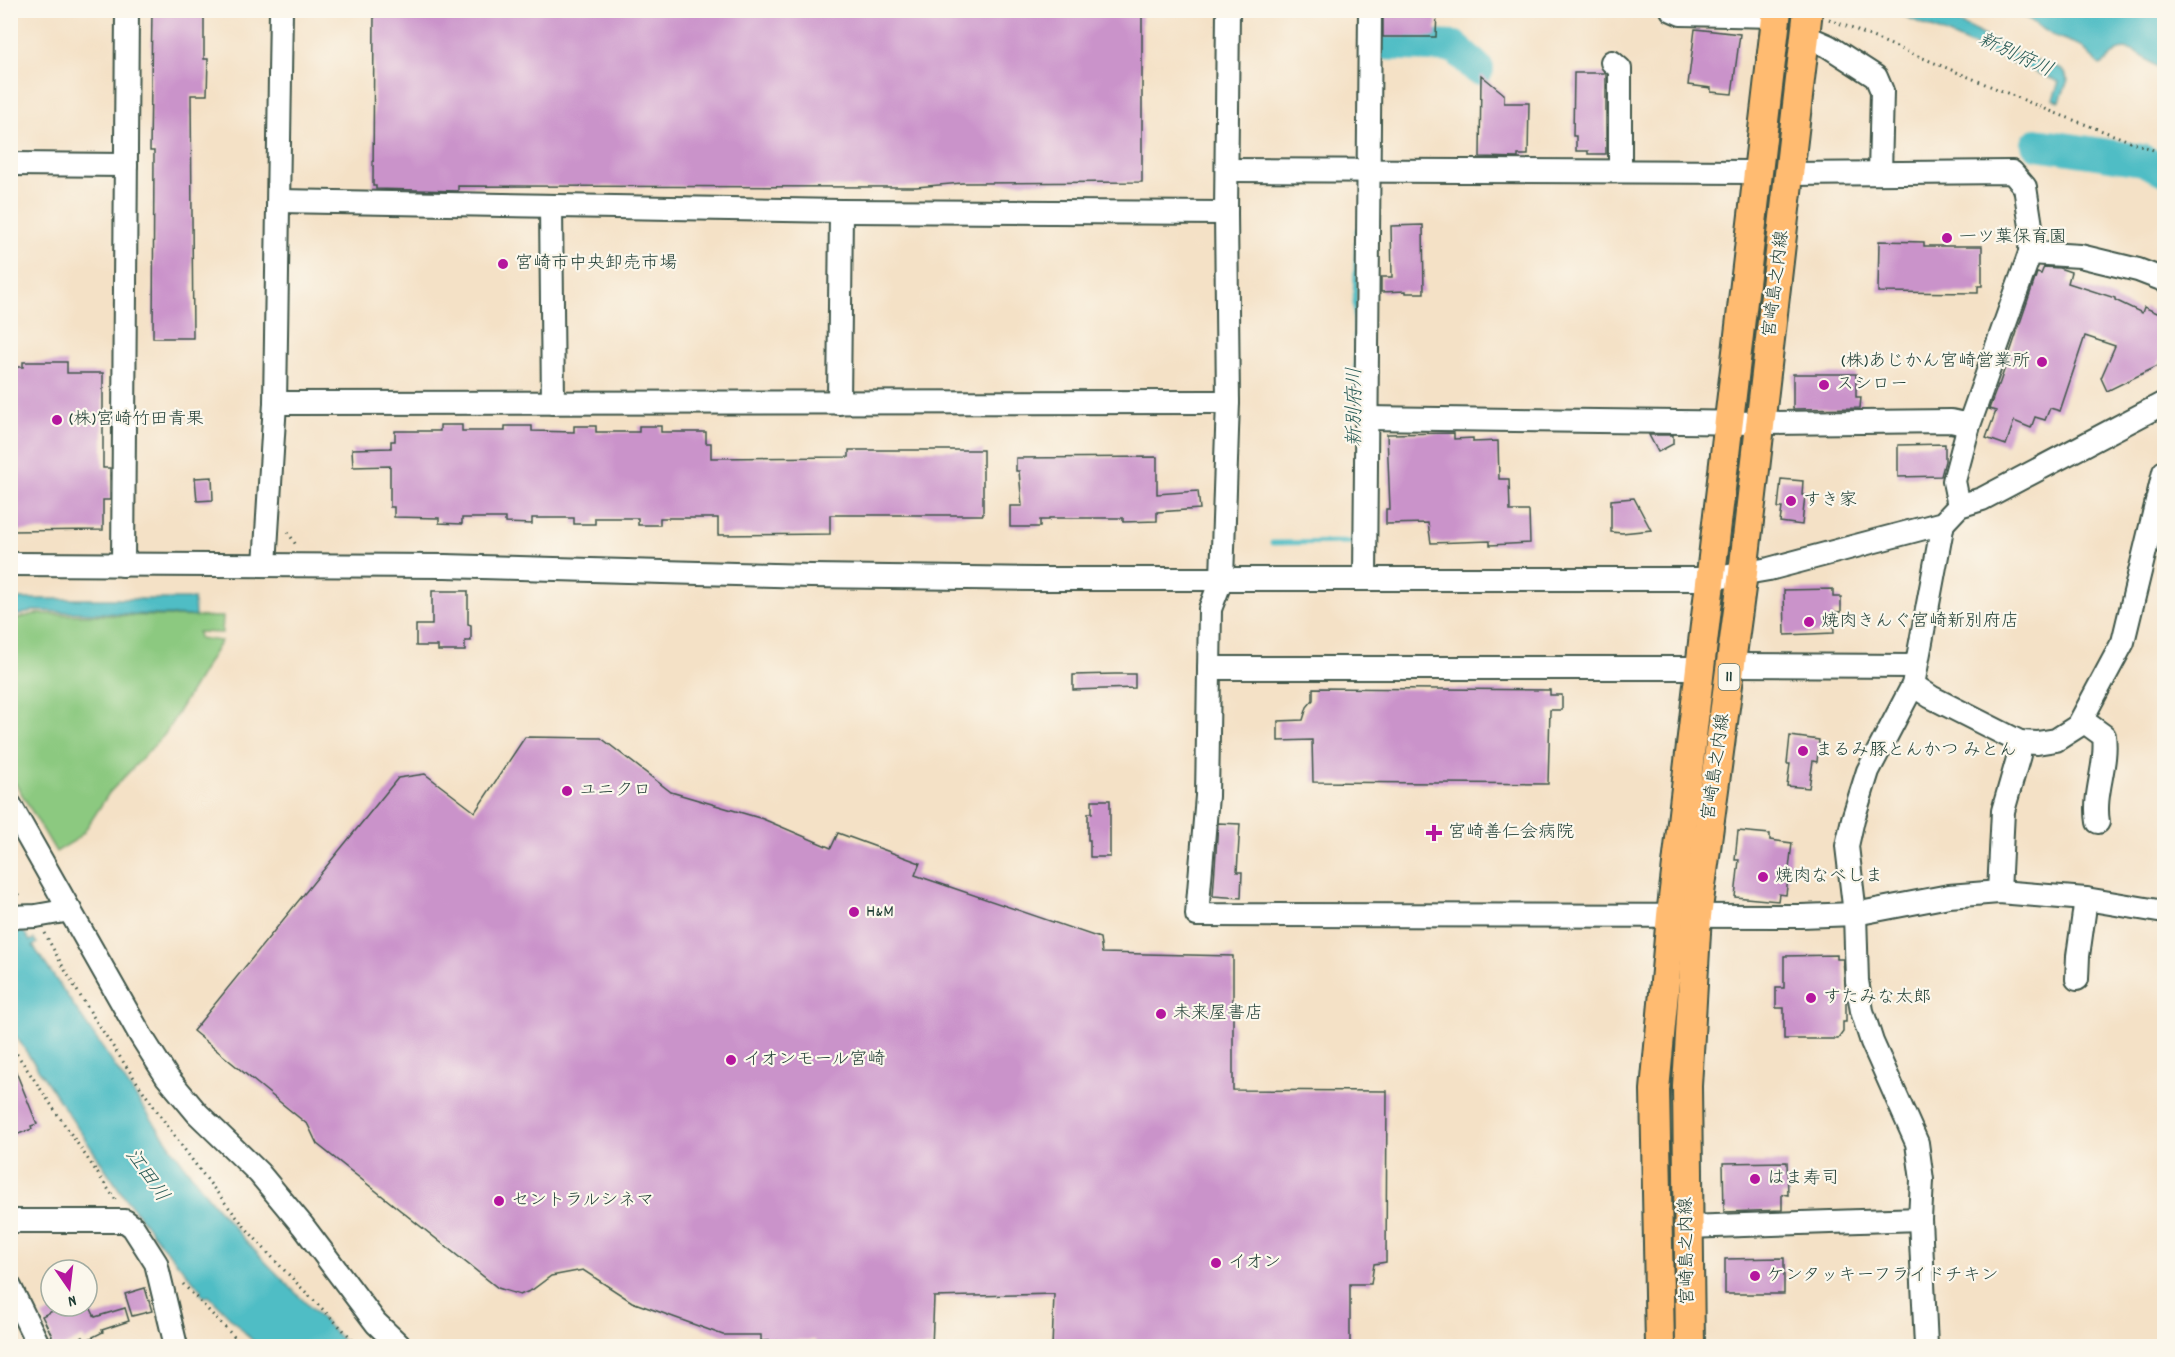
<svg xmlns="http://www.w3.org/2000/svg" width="2175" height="1357" font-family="Dekko,'Klee One',sans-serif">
  <rect width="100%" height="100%" fill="#fbf7ec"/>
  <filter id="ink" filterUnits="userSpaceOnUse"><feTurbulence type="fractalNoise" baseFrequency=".0167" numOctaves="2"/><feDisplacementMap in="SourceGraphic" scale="12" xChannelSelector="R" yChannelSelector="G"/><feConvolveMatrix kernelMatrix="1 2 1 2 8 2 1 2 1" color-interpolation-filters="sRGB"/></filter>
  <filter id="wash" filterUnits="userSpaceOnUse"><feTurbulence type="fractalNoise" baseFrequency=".008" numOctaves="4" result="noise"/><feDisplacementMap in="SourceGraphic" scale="24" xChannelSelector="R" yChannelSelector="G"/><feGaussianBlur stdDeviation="1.35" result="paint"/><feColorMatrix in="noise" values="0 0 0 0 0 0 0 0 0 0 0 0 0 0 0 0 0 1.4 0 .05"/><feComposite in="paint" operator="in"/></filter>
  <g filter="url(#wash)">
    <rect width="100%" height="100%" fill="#f4e1c6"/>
    <path fill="#8cc980" stroke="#56835a" stroke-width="1.5" d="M35,614L223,617L222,633L198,632L199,638L221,641L165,734L109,793L84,832L74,841L56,852L11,776L10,623L15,619Z"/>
    <g fill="#4fbdc5" stroke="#377d7c" stroke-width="1.5">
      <path d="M1892,11H1935L1972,29L2009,51L2059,68L2065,73L2068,80L2060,101L2053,99L2059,82Z"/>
      <path d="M2016,11H2164V70C2151,66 2135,45 2120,50C2111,53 2109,62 2100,65L2081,46L2052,35Z"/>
      <path d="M16,599H194L195,616L34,611L15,616L11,620V601Z"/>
      <path d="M10,912L30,941L34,939L37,943L33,946C90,1028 144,1113 205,1193C248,1248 300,1296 348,1346H258L209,1296L205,1297L200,1293L201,1290L161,1244L125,1198L11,1029Z"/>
    </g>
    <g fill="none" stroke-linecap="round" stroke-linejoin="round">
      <g stroke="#4fbdc5" stroke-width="5">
        <path d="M1356,389L1355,297L1357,230"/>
        <path d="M1272,543L1354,542V536"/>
      </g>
      <g stroke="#4fbdc5" stroke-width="32">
        <path d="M1380,44L1455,47L1478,69"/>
        <path d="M2037,144L2142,160L2164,170"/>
      </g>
    </g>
    <g id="blocks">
      <g fill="#ca93ca">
        <path d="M152,10H204V59H208L207,95H191L193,338H153L154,151H150Z"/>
        <path d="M374,10H1142V182L962,183L916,187L458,186V191L376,189V186H373Z"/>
        <path d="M1383,10H1437L1436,37H1383Z"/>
        <path d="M1695,29L1740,34L1732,94L1711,92V88L1688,85Z"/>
        <path d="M1574,73H1604L1606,75V154H1588V151H1576V136H1573Z"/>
        <path d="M1481,75L1504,94V103H1529L1528,155H1518V158L1480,157Z"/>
        <path d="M1423,225L1424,293H1406V291L1381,292V277H1392L1391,226Z"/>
        <path d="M1879,241L1924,242V246H1982V286H1978V293L1878,292Z"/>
        <path d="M2044,267L2059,268L2071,272L2068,283L2115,298V300L2142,313L2144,307L2164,316V350L2158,366L2107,391L2101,378L2115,346L2085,336L2060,411L2050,408L2045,420L2035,417L2031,428L2014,421L2006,445L1986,438L1996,411L1989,409L1998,385H1999L2037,273L2041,274Z"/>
        <path d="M23,362H67V373H103V468H110V500H103V530L10,531V373H13V367H23Z"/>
        <path d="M1793,374H1856V397H1861L1860,408L1793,409Z"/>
        <path d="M440,425H462V431H505V426H532V431L574,432V426H596V432H639V426H661V432H706V443H711V458L849,457V450H983V515H830V534L718,535V518H660V525H638V518H595V524H574V518H532V524L505,523V518H462V524L439,523V518L394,517V507H390V466L353,467L352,449L391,448V441H395V431H440Z"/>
        <path d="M1454,433V439L1473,438V442L1498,441L1499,479H1509L1510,511H1529L1530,543L1490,545V541L1431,543L1428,523L1386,524V509H1390L1387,434Z"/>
        <path d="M1649,435H1673V444L1658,452Z"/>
        <path d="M1945,444V461L1941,476L1898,477V445Z"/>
        <path d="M1157,457V494L1198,491L1200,509L1157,512V521L1123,522V518H1049V520H1040V527H1010V506H1022L1019,471H1016V458Z"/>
        <path d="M212,477L213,500L197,501L195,478Z"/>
        <path d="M1781,479L1803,481L1802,495H1805L1802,525L1780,522L1782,508H1778Z"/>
        <path d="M1634,498L1651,530L1622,533L1611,532V500Z"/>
        <path d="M1833,589V597H1841V612H1833L1834,633L1785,635L1784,590Z"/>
        <path d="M432,591H468V624L471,625V641H465V651H438V646H416V625H432Z"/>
        <path d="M1115,674H1135V688L1073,690V675Z"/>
        <path d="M1313,688L1550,690V695H1562V710H1550L1548,784L1313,782L1312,740L1278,741V721L1303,720L1307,707L1313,700Z"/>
        <path d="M1790,736L1819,740L1817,762L1813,761L1809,788L1787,786L1790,764H1787Z"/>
        <path d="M525,737L601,738L671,792L763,819L831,848L838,833L920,863L915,875L1100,938L1102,953L1233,956V1090L1387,1091L1386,1262L1374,1264L1371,1284H1350V1347H1052L1054,1294L934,1297L932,1347H816L815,1340L761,1341V1335H723L632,1302L583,1270L551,1276L532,1290L520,1295L498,1288L317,1144L308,1125L193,1031L398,778L425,774L475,812Z"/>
        <path d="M1092,800H1110V857H1090V840H1088V813H1092Z"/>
        <path d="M1218,823L1240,824L1237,872H1242L1241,898L1213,896Z"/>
        <path d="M1738,831L1770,834V840L1792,843L1786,895L1779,894L1778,901L1735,897L1739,860H1735Z"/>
        <path d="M1837,955V959H1843L1846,996V1022H1843V1032L1838,1039H1784V1008H1776V988H1784V956Z"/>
        <path d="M10,1057L37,1124L31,1126L32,1129L10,1137Z"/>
        <path d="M1787,1162L1788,1195L1782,1194V1210L1724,1212L1723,1163Z"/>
        <path d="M1784,1258V1294H1725V1259Z"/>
        <path d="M145,1288L152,1311L132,1316L125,1294Z"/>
        <path d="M87,1301L95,1317L125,1308L129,1321L102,1330L103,1332L85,1341L83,1337L63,1347H52L50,1337L52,1336L42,1316L63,1306H87Z"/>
      </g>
    </g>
  </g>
  <g filter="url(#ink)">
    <use href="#blocks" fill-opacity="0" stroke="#3f564a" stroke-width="1.5"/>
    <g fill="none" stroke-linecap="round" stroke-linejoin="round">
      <defs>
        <g id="minor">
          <path d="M1228,10L1226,213L1228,402L1222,578L1210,609L1207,796L1197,915L1801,916L1855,914L1949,896L1999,892L2086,899L2164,912"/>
          <path d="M1672,10L1681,14L1776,16"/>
          <path d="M1805,36L1828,46L1876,77L1882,91L1880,173"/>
          <path d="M1612,62L1620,69V171"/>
          <path d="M10,164L126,165"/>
          <path d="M1227,170L1758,172"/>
          <path d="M1790,174L2012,172L2025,187L2031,226L2030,253L1969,425L1954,481L1959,506"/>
          <path d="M279,201L841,211L1226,213"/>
          <path d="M551,207L553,403"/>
          <path d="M2030,253L2080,256L2138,270L2164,280"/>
          <path d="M275,403L1228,402"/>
          <path d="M839,403L841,211"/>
          <path d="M1365,418L1760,423L1951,421L1969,425"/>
          <path d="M10,564L445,566L811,576L1036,579H1711L1769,569L1943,523L1959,506L1982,499L2164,403"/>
          <path d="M123,565L127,10"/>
          <path d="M265,565L275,403L281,10"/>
          <path d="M1365,578L1370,10"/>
          <path d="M1731,665L1916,666"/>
          <path d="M1209,668H1702"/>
          <path d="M1913,685L1931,697L2020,742L2037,743L2056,740L2078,726L2123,642L2164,472"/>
          <path d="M2082,720L2104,736C2108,765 2093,793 2098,822"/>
          <path d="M10,805L141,1036L167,1077L197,1113L259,1173L303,1226L376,1323L400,1346"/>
          <path d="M1999,892L2003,811L2019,755L2020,742"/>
          <path d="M10,917L36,916L70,910"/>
          <path d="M2077,979L2078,956L2086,899"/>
          <path d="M10,1221H125L133,1227L156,1263L176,1346"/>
          <path d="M1687,1227L1920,1219"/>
          <path d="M10,1287L39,1346"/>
          <path d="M1926,1346L1920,1219L1922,1180L1917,1143L1872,1042L1862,1011L1857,981L1855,914L1847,846L1853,819L1868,771L1913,685L1943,523"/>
        </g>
        <g id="major">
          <path d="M1660,1346L1655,1090L1671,916L1777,10"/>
          <path d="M1690,1346L1687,1086L1697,916L1743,573L1808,10"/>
        </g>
      </defs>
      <use href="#minor" stroke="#3f564a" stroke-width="26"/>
      <use href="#major" stroke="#3f564a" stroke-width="32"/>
      <g stroke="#3f564a" stroke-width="3" stroke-dasharray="1.5 4.5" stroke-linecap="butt">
        <path d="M1829,19L2055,113L2164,154"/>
        <path d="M288,532L296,545"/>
        <path d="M10,885L21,898"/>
        <path d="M45,933C72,987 107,1038 141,1088C174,1136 208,1183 245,1227C281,1269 321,1307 359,1346"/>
        <path d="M10,1044L117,1202"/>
        <path d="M183,1284L243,1346"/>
      </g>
      <use href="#minor" stroke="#fff" stroke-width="22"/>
      <use href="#major" stroke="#ffbb71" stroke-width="28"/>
    </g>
  </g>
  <g fill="#b5179e" stroke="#fbf7ec" stroke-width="2">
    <circle cx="1947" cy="238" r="6"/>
    <circle cx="503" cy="264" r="6"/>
    <circle cx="2042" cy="362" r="6"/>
    <circle cx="1824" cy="385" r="6"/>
    <circle cx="57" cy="420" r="6"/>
    <circle cx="1791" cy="501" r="6"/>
    <circle cx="1809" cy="622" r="6"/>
    <circle cx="1803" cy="751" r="6"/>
    <circle cx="567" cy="791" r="6"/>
    <path d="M1431 824h6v6h6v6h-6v6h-6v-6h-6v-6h6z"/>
    <circle cx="1763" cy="877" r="6"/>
    <circle cx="854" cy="912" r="6"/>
    <circle cx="1811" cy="998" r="6"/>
    <circle cx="1161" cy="1014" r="6"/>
    <circle cx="731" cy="1060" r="6"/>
    <circle cx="1755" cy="1179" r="6"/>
    <circle cx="499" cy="1201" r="6"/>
    <circle cx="1216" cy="1263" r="6"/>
    <circle cx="1755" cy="1276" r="6"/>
  </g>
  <g text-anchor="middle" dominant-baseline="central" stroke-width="4.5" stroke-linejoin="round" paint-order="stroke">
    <rect fill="#fbf7ec" stroke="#61756b" stroke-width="1.5" x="1718.5" y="664" width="21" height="26" rx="4.5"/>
    <g font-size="16" font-weight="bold" fill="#1f3d34">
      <text x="1729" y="677">11</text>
    </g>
    <g font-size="18" fill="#1f3d34" stroke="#fbf7ec" text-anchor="start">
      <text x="1959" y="238">一ツ葉保育園</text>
      <text x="515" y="264">宮崎市中央卸売市場</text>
      <text x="2030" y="362" text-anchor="end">(株)あじかん宮崎営業所</text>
      <text x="1836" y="385">スシロー</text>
      <text x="69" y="420">(株)宮崎竹田青果</text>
      <text x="1803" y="501">すき家</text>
      <text x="1821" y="622">焼肉きんぐ宮崎新別府店</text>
      <text x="1815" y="751">まるみ豚とんかつ みとん</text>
      <text x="579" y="791">ユニクロ</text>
      <text x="1448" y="833">宮崎善仁会病院</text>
      <text x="1775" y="877">焼肉なべしま</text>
      <text x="866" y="912">H&amp;M</text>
      <text x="1823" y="998">すたみな太郎</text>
      <text x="1173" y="1014">未来屋書店</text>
      <text x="743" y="1060">イオンモール宮崎</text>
      <text x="1767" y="1179">はま寿司</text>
      <text x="511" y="1201">セントラルシネマ</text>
      <text x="1228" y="1263">イオン</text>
      <text x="1767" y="1276">ケンタッキーフライドチキン</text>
    </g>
    <g font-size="18" fill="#1f3d34" stroke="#fbf7ec">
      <text transform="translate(1777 284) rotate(-83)">宮崎島之内線</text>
      <text transform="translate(1717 767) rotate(-82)">宮崎島之内線</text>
      <text transform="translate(1688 1251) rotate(-91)">宮崎島之内線</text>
    </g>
    <g font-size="20" font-style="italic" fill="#2b5d58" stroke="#fbf7ec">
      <text transform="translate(2015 56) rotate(25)">新別府川</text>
      <text transform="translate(1356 407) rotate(-90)">新別府川</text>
      <text transform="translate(146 1176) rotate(55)">江田川</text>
    </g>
  </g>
  <rect width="2175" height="1357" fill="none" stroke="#fbf7ec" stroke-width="36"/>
  <g transform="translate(69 1288) rotate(166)"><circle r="28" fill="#fbf7ec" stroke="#a3ada2" stroke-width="1.5"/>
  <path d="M0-4.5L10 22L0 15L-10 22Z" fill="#b5179e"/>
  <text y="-9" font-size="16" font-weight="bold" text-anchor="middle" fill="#1f3d34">N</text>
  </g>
</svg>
